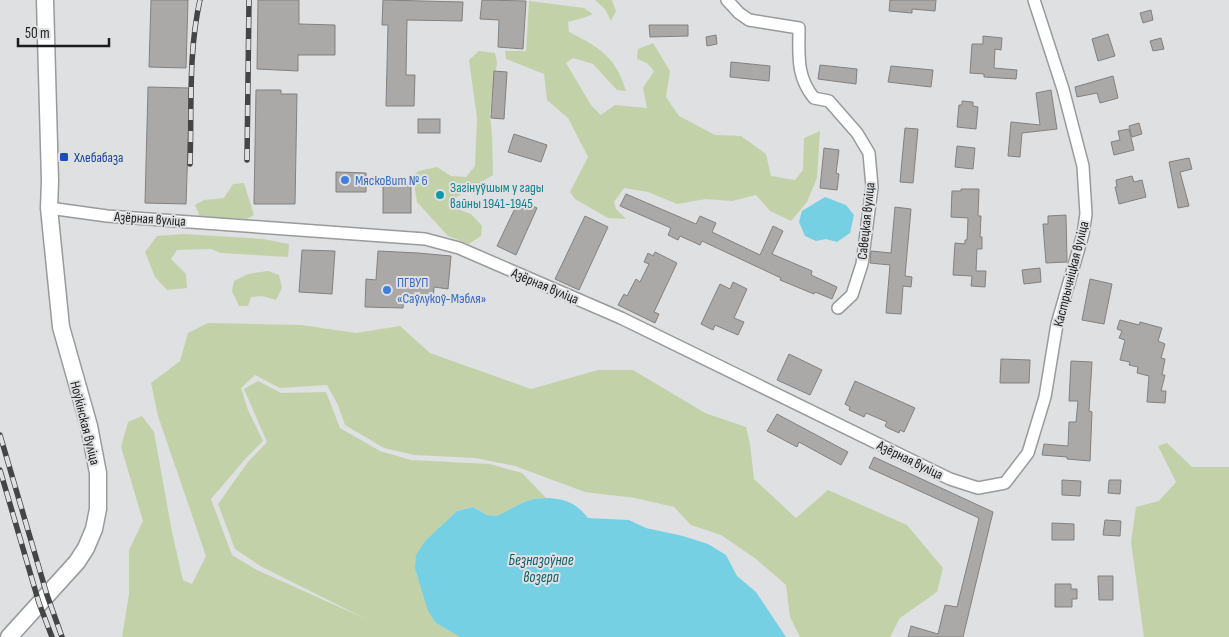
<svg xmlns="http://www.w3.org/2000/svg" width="1229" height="637" font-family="'Sofia Sans Condensed',sans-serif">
  <rect width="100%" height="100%" fill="#dfe0e2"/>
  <g fill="#c3d1a9">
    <path d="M595,0H612L616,11L611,21L605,9Z"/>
    <path d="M529,1L584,8L593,14L583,18L568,22L569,32C599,47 616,57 626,91L617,90L593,64L573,58L566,63L591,105L601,115L615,105L647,108L643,88L654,71L647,63L637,59L638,49L653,43L670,71L666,97L679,116L715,135L741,136L766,154L771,176L795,180L803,170L804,138L820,131L817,178L807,202L791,221L770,211L756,195L732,201L706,199L677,204L648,192L624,188L614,202L616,209L626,219L608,218L575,199L570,192L588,157L568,118L547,100L544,74L506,59L505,51H526Z"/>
    <path d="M479,51L495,53L497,63L492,94L490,115L492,135L493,175L455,198L460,210L471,214L482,226L481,236L469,244L448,236L417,202L414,184L409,178L419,171L437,167L451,176L466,177L475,166L477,118L469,60Z"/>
    <path d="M244,183L254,215L247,219L200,217L195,205L204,200L224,198L233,184Z"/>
    <path d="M184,234L263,239L289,244L288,257L221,253L211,249L177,250L171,259L186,274L187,288L167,290L155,277L145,252L157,236Z"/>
    <path d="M268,271L279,275L282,288L276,300L262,296L251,297L248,306H239L232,291L234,281L248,274Z"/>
    <path d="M208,323L301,325L356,333L400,326L430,353L531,389L598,370H633L705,413L746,427L750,444L754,479L796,518L828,490L907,525L943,568L937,592L900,618L890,637H800L790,617L786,585L756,559L721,535L691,525L674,507L635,498L585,492L515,466L475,458L414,455L384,448L345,425L338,405L327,385L280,388L255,375L241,388L248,410L263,441L247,457L211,499L232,555L257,570L366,619L262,567L235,549L218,504L248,462L267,442L244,389L258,381L281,393L326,392L340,428L380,451L411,460L490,464L522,473L546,498L533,499L522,503L497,516L487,515L473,507L457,511L426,540L436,623L460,637H122L129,594V550L143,521L121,447L128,422L142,416L154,432L172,532L183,580L192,584L206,556L158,416L151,383L180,361L188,333Z"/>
    <path d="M1167,443L1192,467H1229V637H1144L1131,542L1136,507L1159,501L1176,482L1158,446Z"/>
  </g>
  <g fill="#76d0e3">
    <path d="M825,197L846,205L854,215L850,233L837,242L826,239L816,241L805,236L799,222L802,211Z"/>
    <path d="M546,498C566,499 575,502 588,518L629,520L646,528L683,536L708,544L726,555L737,576L756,592L786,637H460L436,623L428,611L415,568L416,555L426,540L457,511L473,507L487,515L497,516L522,503L533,499Z"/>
  </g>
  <g fill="#aba9a8" stroke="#838180">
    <path d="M151,0H188L186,68L149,67Z"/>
    <path d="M258,0H299V24L335,25V55H298V71L257,69Z"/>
    <path d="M383,0L463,2L462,21L407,20L406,75H415L414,106H386L388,25H382Z"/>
    <path d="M482,0L526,1L523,49L498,47L499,20L480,19Z"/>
    <path d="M890,0H936L935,11L912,9V13L889,11Z"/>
    <path d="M1151,10L1153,20L1143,23L1140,13Z"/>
    <path d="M649,25H688V36L650,37Z"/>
    <path d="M1108,34L1115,56L1098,61L1092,39Z"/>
    <path d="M716,35L717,44L707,46L706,37Z"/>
    <path d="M983,36L1002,38L1001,50L995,49L994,68L1017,70L1016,79L984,77V74L970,73L972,44H983Z"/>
    <path d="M1161,38L1164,49L1153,51L1150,41Z"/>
    <path d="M731,62L770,66L769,81L730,77Z"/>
    <path d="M820,65L857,69L856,84L818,79Z"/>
    <path d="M891,66L933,70L931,87L888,82Z"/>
    <path d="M494,71L507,72L504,119L491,118Z"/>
    <path d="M1113,76L1118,98L1100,103L1097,93L1077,97L1075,87Z"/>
    <path d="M148,87L190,88L186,204L145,203Z"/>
    <path d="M256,90H281V94H297L295,204H254Z"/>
    <path d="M1051,90L1057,129L1022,133L1020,157L1008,156L1011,122L1040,125L1036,93Z"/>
    <path d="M962,101L973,102V106L978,107L976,129L957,127L959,105H962Z"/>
    <rect x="418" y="119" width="22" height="14"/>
    <path d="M1139,123L1142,134L1132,137L1129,126Z"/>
    <path d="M905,128L918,129L913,183L900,182Z"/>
    <path d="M1129,129L1134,150L1114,155L1111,142L1120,140L1118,131Z"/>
    <path d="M514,134L547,145L541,162L508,152Z"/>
    <path d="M957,146L975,148L973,169L955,167Z"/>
    <path d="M824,148L839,150L836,173L839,174L837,190L820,188Z"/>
    <path d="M1189,158L1192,169L1180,172L1189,206L1178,208L1169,162Z"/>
    <path d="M336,172L366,173V192H336Z"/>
    <path d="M1132,176L1134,182L1142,180L1146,197L1119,204L1115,187H1117L1116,180Z"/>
    <rect x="383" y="184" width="28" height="29"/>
    <path d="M961,189H979L978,216H981L980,237H982V249H977L976,271H986L985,287L971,286L972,276L953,275L955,243L965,244V240H967L968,218L951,217L952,191H961Z"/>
    <path d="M626,194L696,224L700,216L716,223L712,232L760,255L773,226L783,231L772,254L812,271L811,275L837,287L832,299L815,292L814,294L780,280L781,278L702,241L700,245L680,236L678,240L668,235L671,228L620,206Z"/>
    <path d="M519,200L537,208L516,255L497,246Z"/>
    <path d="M895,207L911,209L905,276L912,277L911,287L903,286L901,314L886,313L890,265L870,263L871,251L891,253Z"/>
    <path d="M1066,215L1067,262L1046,263L1043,224H1048V216Z"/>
    <path d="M585,216L608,227L579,290L555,279Z"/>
    <path d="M302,250L335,251L332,294L299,292Z"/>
    <path d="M378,251L418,253L451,256L448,289L434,287L433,303L404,299L403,308L365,307L366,279L376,280Z"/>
    <path d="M655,252L677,263L654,312L659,314L655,323L618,305L624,294L627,296L636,279L640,282L649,264L644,262L648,253L653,256Z"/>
    <path d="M1040,268L1041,282L1024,284L1022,270Z"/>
    <path d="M1090,279L1112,284L1104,324L1082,320Z"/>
    <path d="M733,282L747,289L734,318L744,322L738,335L715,325L713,330L701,324L720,284L730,289Z"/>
    <path d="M1120,320L1139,325L1140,322L1162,328L1158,341L1165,344L1161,358L1165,359L1162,375H1165L1161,391H1166L1165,403L1147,402L1149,376L1137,373L1138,367L1129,365L1130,362L1120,360L1125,340L1119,338L1122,331L1117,329Z"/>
    <path d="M789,354L822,370L810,395L777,380Z"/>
    <path d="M1001,359L1030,360L1029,383H1000Z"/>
    <path d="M1071,361L1092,362L1089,411L1092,412L1090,461L1067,459V457L1042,455L1044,444L1068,446L1069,422H1076L1078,401H1069Z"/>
    <path d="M855,381L915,408L904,432L900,430L899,433L888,428L885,426L887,422L866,413L864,417L849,410L850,407L845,404Z"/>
    <path d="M777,414L848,452L841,465L799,442L797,447L767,431Z"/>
    <path d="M874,457L993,512L963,637H908L911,626L938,634L945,605L957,607L979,518L869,468Z"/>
    <path d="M1062,480L1081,481L1080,496L1062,495Z"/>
    <path d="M1109,480H1121L1120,494L1108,493Z"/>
    <path d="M1105,520L1121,521L1120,536L1103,535Z"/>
    <path d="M1052,523L1074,524V540H1052Z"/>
    <path d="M1098,576H1113V600H1099Z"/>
    <path d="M1055,584H1071V589H1077V599H1072V607H1055Z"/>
  </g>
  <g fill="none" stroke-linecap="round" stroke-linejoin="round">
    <defs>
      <g id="street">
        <path d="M727,0L739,13L749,20L799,28C799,55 796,76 814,98L829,101L857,133L869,153L872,187L862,264L852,295L838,308"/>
        <path d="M49,208L107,216L425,239L459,248L621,318L950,479L978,488L1005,483L1028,453L1045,397L1057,324L1083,234L1086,214L1083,166L1063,89L1034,0"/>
      </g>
      <path id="secondary" d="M9,637L77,562L86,548L94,529L98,509V473L89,426L61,327L49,208L50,181L45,0"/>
    </defs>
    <use href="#street" stroke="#999a9c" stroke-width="14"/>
    <use href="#secondary" stroke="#999a9c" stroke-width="19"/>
    <use href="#street" stroke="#fff" stroke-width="11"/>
    <use href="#secondary" stroke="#fff" stroke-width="16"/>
    <defs>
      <g id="rail">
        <path d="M247,160L249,0"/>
        <path d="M190,164C192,109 188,53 200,0"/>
        <path d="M0,435L47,595L62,637"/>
        <path d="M0,470L39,603L52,637"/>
      </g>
    </defs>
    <use href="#rail" stroke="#444545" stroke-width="5.5"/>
    <use href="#rail" stroke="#dfe0e2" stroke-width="4" stroke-dasharray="11" stroke-linecap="butt"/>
  </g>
  <rect fill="#1a4fb4" stroke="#dfe0e2" stroke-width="2" x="59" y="152" width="10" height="10" rx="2.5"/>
  <g fill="#3f7fe0" stroke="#dfe0e2" stroke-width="2">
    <circle cx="345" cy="180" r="5"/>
    <circle cx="387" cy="290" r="5"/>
  </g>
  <circle fill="#0f9aa8" stroke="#dfe0e2" stroke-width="2" cx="440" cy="195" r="5"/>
  <g text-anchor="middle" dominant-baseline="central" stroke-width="4" stroke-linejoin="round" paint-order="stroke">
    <g font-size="14" fill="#164399" stroke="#dfe0e2" text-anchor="start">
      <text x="74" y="157">Хлебабаза</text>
    </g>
    <g font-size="14" fill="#366cbe" stroke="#dfe0e2" text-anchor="start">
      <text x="355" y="180">МяскоВит № 6</text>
      <text x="397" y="282">ПГВУП<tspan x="397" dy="16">«Саўлукоў-Мэбля»</tspan></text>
    </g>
    <g font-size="14" fill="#0d838f" stroke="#dfe0e2" text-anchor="start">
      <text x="450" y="187">Загінуўшым у гады<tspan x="450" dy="16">вайны 1941-1945</tspan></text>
    </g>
    <g font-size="14" fill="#1b1c1c" stroke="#dfe0e2">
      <text transform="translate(150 219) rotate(4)">Азёрная вуліца</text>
      <text transform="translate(866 221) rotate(-84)">Савецкая вуліца</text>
      <text transform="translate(1071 274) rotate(-76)">Кастрычніцкая вуліца</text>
      <text transform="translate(545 286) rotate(23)">Азёрная вуліца</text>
      <text transform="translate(85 423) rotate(76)">Ноўкінская вуліца</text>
      <text transform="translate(910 460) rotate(26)">Азёрная вуліца</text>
    </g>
    <g font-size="15" font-style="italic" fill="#0d5b69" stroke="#dfe0e2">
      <text x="541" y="560">Безназоўнае<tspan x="541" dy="17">возера</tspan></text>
    </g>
  </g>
  <path d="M18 38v8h91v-8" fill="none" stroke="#1b1c1c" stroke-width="2.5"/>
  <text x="25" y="38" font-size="15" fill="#1b1c1c" stroke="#dfe0e2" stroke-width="4" paint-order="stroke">50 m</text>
</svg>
